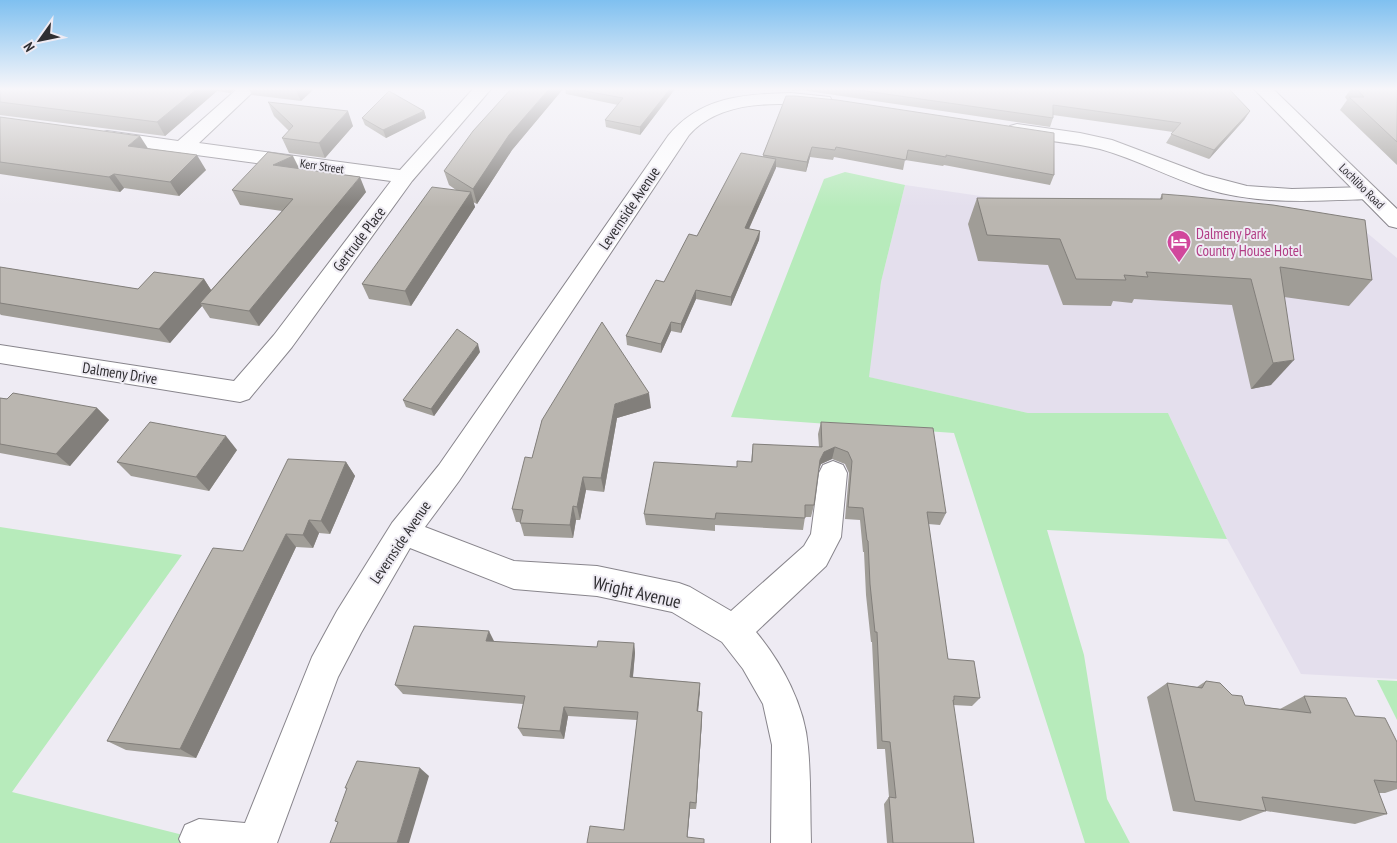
<svg xmlns="http://www.w3.org/2000/svg" width="1397" height="843" font-family="'PT Sans Narrow',sans-serif">
  <rect width="100%" height="100%" fill="#eeebf3"/>
  <path fill="#e4dfed" d="M905,185L1021,202L1366,232L1397,258V679L1301,674L1227,539L1168,413H1028L868,377L881,282Z"/>
  <g fill="#b7ebbb">
    <path d="M845,172L905,185L881,282L869,377L1028,413H1168L1227,539L1047,530L1084,655L1107,799L1130,843H1085L954,433L731,417L824,179Z"/>
    <path d="M0,527L182,555L12,792L199,839L198,843H0Z"/>
    <path d="M1378,680L1397,681V720L1377,680Z"/>
  </g>
  <g fill="none" stroke-linecap="round" stroke-linejoin="round">
    <defs>
      <g id="street">
        <path d="M237,89H256L199,143L400,170L473,89H491L412,181L292,347L249,399L240,402L0,363V345L234,381L274,335L391,181L107,143L100,141L97,137L100,133L107,131L178,141Z"/>
        <path d="M791,93L830,97L832,101L830,105L823,107C780,102 721,99 689,135L459,481L425,527L514,561L597,566L679,583L690,587L731,611L804,546L811,534L819,473L823,465L833,461L843,465L847,473L841,537L826,566L756,632C782,663 805,706 808,747C811,778 810,811 811,843H771L772,745L763,704L743,669L722,642L672,612L597,596L514,589L410,548L361,633L338,677L277,843H181L179,839L185,825L199,819L245,823L312,657L337,611L392,523L439,465L668,136C700,97 743,94 791,93Z"/>
        <path d="M1017,124L1080,133L1112,140L1205,175L1247,186L1292,189L1368,187L1375,188L1379,193L1375,198L1368,199C1313,201 1259,205 1206,189C1170,178 1137,159 1100,149C1070,142 1040,141 1010,134L1007,130L1010,126Z"/>
      </g>
      <path id="primary" d="M1254,89H1273L1397,209V228L1389,226Z"/>
    </defs>
    <use href="#street" stroke="#88858c" stroke-width="2"/>
    <use href="#primary" stroke="#88858c" stroke-width="2"/>
    <use href="#street" fill="#fff" fill-rule="evenodd"/>
    <use href="#primary" fill="#fff" fill-rule="evenodd"/>
  </g>
  <g fill="#a09d97">
    <path d="M0,89H235L230,93L217,91L165,136L0,115Z"/>
    <path d="M249,89H314L301,101L252,95Z"/>
    <path d="M563,89L512,150L477,204L473,202L475,207L411,306L369,299L362,284L456,190L449,185L444,171Z"/>
    <path d="M565,89H675L640,135L606,127L605,120L618,105L566,94Z"/>
    <path d="M792,89H1229L1250,111L1244,120L1209,159L1166,143L1173,132L1053,115V118L1050,127L801,90L792,91Z"/>
    <path d="M1351,89H1397V165L1340,110L1347,100L1345,97Z"/>
    <path d="M786,96L1054,175L1050,185L944,165L943,166L905,160L903,170L834,157L833,160L810,157L806,172L776,167L749,229L760,231L759,240L731,306L696,299L681,333L671,331L661,353L627,345L626,336L697,236L763,157V155Z"/>
    <path d="M268,102L353,126L325,158L289,153L282,138L289,131L274,116Z"/>
    <path d="M424,111L426,118L386,138L365,125L362,118Z"/>
    <path d="M0,117L148,148L206,170L179,196L124,188L120,192L0,174Z"/>
    <path d="M299,169L366,192L259,326L210,318L202,306L170,343L1,315L0,314V267L138,289L204,279L211,290L282,211L240,205L232,190Z"/>
    <path d="M1162,194L1372,280L1349,306L1284,297L1271,385L1251,389L1232,305L1134,299L1132,303L1113,301L1111,306L1063,305L1048,265L978,261L968,224L977,198L1160,199Z"/>
    <path d="M480,352L434,416L406,407L403,400Z"/>
    <path d="M0,398L97,408L109,420L70,466L0,453Z"/>
    <path d="M651,408L617,418L604,492L586,490L580,520H576L573,538L524,536L520,522H516L512,509L532,458L542,420Z"/>
    <path d="M821,422L946,513L940,525L928,524L948,659L980,698L972,706L953,705L974,843H887L884,804L889,797L885,749H877L872,642H871L866,595L864,552H863L860,520L845,519L849,473L845,464L832,459L821,464L819,470L814,505L811,517H805L803,530L715,525V531L646,525L644,514L737,467L751,462L753,444L819,447L818,434Z"/>
    <path d="M237,450L209,491L131,476L117,462Z"/>
    <path d="M346,462L355,476L330,534L319,533L313,548L296,547L196,758L126,750L107,741L243,551Z"/>
    <path d="M634,643L635,653L633,677L700,683L698,712H702V720L696,809H690L687,837L624,830L637,720L568,716L564,739L523,736L518,728L523,704L403,694L395,685L597,647Z"/>
    <path d="M1206,681L1232,695L1245,705L1280,709L1304,696L1355,716L1397,742V789L1385,793H1378L1387,814L1355,824L1266,811L1240,821L1173,811L1147,697L1167,683L1197,687Z"/>
  </g>
  <g fill="#827f7b">
    <path d="M197,89H216L217,91L165,136L157,122Z"/>
    <path d="M228,89H235L230,93Z"/>
    <path d="M295,89H314L301,101Z"/>
    <path d="M549,89H563L512,150L477,204L473,189L509,135Z"/>
    <path d="M670,89H675L640,135V127Z"/>
    <path d="M348,111L353,126L325,158L319,143Z"/>
    <path d="M424,111L426,118L386,138L383,130Z"/>
    <path d="M1250,111L1244,120L1209,159L1214,150Z"/>
    <path d="M140,136L149,150L128,146Z"/>
    <path d="M812,147L810,157L806,172L807,162Z"/>
    <path d="M197,155L206,170L179,196L170,182Z"/>
    <path d="M293,156L300,170L273,165Z"/>
    <path d="M776,159V168L745,237V228Z"/>
    <path d="M114,174L124,188L120,192L109,177Z"/>
    <path d="M360,177L366,192L259,326L249,311Z"/>
    <path d="M471,192L475,207L411,306L405,291Z"/>
    <path d="M760,231L759,240L731,306V297Z"/>
    <path d="M204,279L213,293L200,303L202,306L170,343L159,329Z"/>
    <path d="M696,290V299L681,333V324Z"/>
    <path d="M671,322V331L661,353V344Z"/>
    <path d="M478,344L480,352L434,416L431,409Z"/>
    <path d="M1294,360L1271,385L1251,389L1273,363Z"/>
    <path d="M649,393L651,408L617,418L604,492L601,478L615,404Z"/>
    <path d="M97,408L109,420L70,466L56,454Z"/>
    <path d="M226,436L237,450L209,491L196,477Z"/>
    <path d="M835,447L832,459L821,464L817,473L820,460L824,452Z"/>
    <path d="M346,462L355,476L330,534L321,521Z"/>
    <path d="M583,477L586,490L580,520L577,507Z"/>
    <path d="M573,506L576,520L573,538L570,525Z"/>
    <path d="M309,520L319,533L313,548L303,535Z"/>
    <path d="M286,534L296,547L196,758L180,749Z"/>
    <path d="M489,631L494,641H486Z"/>
    <path d="M634,643L635,653L632,686L630,677Z"/>
    <path d="M700,683V692L697,720V711Z"/>
    <path d="M564,707L568,716L564,739L560,731Z"/>
    <path d="M702,712V720L696,809V803Z"/>
    <path d="M420,768L429,776L409,843H397Z"/>
    <path d="M690,802V809L687,843V837Z"/>
  </g>
  <g fill="#bab6b0" stroke="#827f7b">
    <path d="M0,89H197L157,122L0,102Z"/>
    <path d="M511,89H549L509,135L473,189L444,171L473,131Z"/>
    <path d="M574,89H670L640,127L605,120L623,98Z"/>
    <path d="M851,89H1229L1250,111L1214,150L1171,134L1181,123L1053,105V118Z"/>
    <path d="M1357,89H1397V142L1349,97H1364Z"/>
    <path d="M389,91L424,111L383,130L362,118Z"/>
    <path d="M786,96H795L837,100L1054,133V175L946,155V157L908,150L906,160L836,147L835,150L812,147L807,162L763,155Z"/>
    <path d="M268,102L348,111L319,143L282,138L293,126Z"/>
    <path d="M0,117L140,136L128,146L197,155L170,182L114,174L109,177L0,162Z"/>
    <path d="M268,152L293,156L273,165L360,177L249,311L200,303L293,199L232,190Z"/>
    <path d="M741,153L776,159L745,228L760,231L731,297L696,290L681,324L671,322L661,344L626,336L656,280L664,282L689,234L697,236Z"/>
    <path d="M432,187L471,192L405,291L362,284Z"/>
    <path d="M1162,194L1187,196L1273,205L1365,220L1372,280L1280,267L1294,360L1273,363L1251,279L1146,272L1148,277L1124,275L1126,280L1076,279L1060,239L987,235L977,198L1162,199Z"/>
    <path d="M0,267L138,289L154,272L204,279L159,329L0,303Z"/>
    <path d="M602,322L649,393L615,404L601,478L583,477L577,507L573,506L570,525L520,523L523,510L512,509L525,457L532,458L542,420Z"/>
    <path d="M457,329L478,344L431,409L403,400Z"/>
    <path d="M13,393L97,408L56,454L0,444V398L7,399Z"/>
    <path d="M150,422L226,436L196,477L117,462Z"/>
    <path d="M821,422L933,428L946,513L927,512L948,659L974,661L980,698L954,696V700H953L974,843H893L889,797L896,798L890,742L882,741L877,632H875L870,584L868,541L867,540L863,508L848,507L852,461L848,452L835,447L824,452L820,460L814,505H805V518L716,513L715,519L644,514L654,462L737,467V461L752,462L753,444L822,447Z"/>
    <path d="M288,459L346,462L321,521L309,520L303,535L286,534L180,749L107,741L213,548L243,551Z"/>
    <path d="M414,626L489,631L486,641L597,647L598,641L634,643L630,677L700,683L697,711L702,712L696,803L690,802L687,837L704,839V843H587L590,826L624,830L638,712L564,707L560,731L518,728L525,696L395,685Z"/>
    <path d="M1206,681L1220,683L1232,695L1242,696L1245,705L1311,713L1304,696L1346,698L1355,716L1385,718L1397,742V782L1374,780L1387,814L1262,797L1266,811L1195,801L1167,683L1202,688Z"/>
    <path d="M357,761L420,768L397,843H330L338,822L335,821L347,788H345Z"/>
  </g>
  <linearGradient id="sky" x2="0" y2="1"><stop stop-color="#7fc0f0"/><stop offset="0.43" stop-color="#f7f6fa"/><stop offset="1" stop-color="#f7f6fa" stop-opacity="0"/></linearGradient>
  <rect width="1397" height="207" fill="url(#sky)"/>
  <defs>
    <symbol id="hotel-pin" viewBox="-11 -11 22 30"><path d="M0 17L-7.5 6A9.5 9.5 0 1 1 7.5 6Z" fill="#d1479c" stroke="#eeebf3"/><path d="M-6-4.5h1.5V1H6V5H4.5V3h-9V5H-6ZM-4 0a1.8 1.8 0 1 1 3.6 0ZM.5 0V-2.5h3Q6-2.5 6 0Z" fill="#fff"/></symbol>
  </defs>
  <g fill-rule="evenodd">
    <use href="#hotel-pin" x="1165" y="228" width="28" height="38"/>
  </g>
  <g text-anchor="middle" dominant-baseline="central" stroke-width="4" stroke-linejoin="round" paint-order="stroke">
    <g font-size="12" fill="#2f2e31" stroke="#eeebf3">
      <text transform="translate(322 166) rotate(8)">Kerr Street</text>
      <text transform="translate(1362 186) rotate(45)">Lochlibo Road</text>
    </g>
    <g font-size="15" fill="#2f2e31" stroke="#eeebf3">
      <text transform="translate(629 208) rotate(-56)">Levernside Avenue</text>
      <text transform="translate(359 239) rotate(-53)">Gertrude Place</text>
      <text transform="translate(120 373) rotate(9)">Dalmeny Drive</text>
      <text transform="translate(400 542) rotate(-56)">Levernside Avenue</text>
    </g>
    <g font-size="15" fill="#b23c85" stroke="#eeebf3" text-anchor="start">
      <text x="1196" y="233">Dalmeny Park<tspan x="1196" dy="17">Country House Hotel</tspan></text>
    </g>
    <g font-size="18" fill="#2f2e31" stroke="#eeebf3">
      <text transform="translate(637 592) rotate(13)">Wright Avenue</text>
    </g>
  </g>
  <g transform="translate(40 40) rotate(237)" stroke="#eeebf3" stroke-width="4" paint-order="stroke">
  <path d="M0-4L9 19L0 12L-9 19Z" fill="#2f2e31"/>
  <text y="-8" font-size="14" font-weight="bold" text-anchor="middle" fill="#2f2e31">N</text>
  </g>
</svg>
